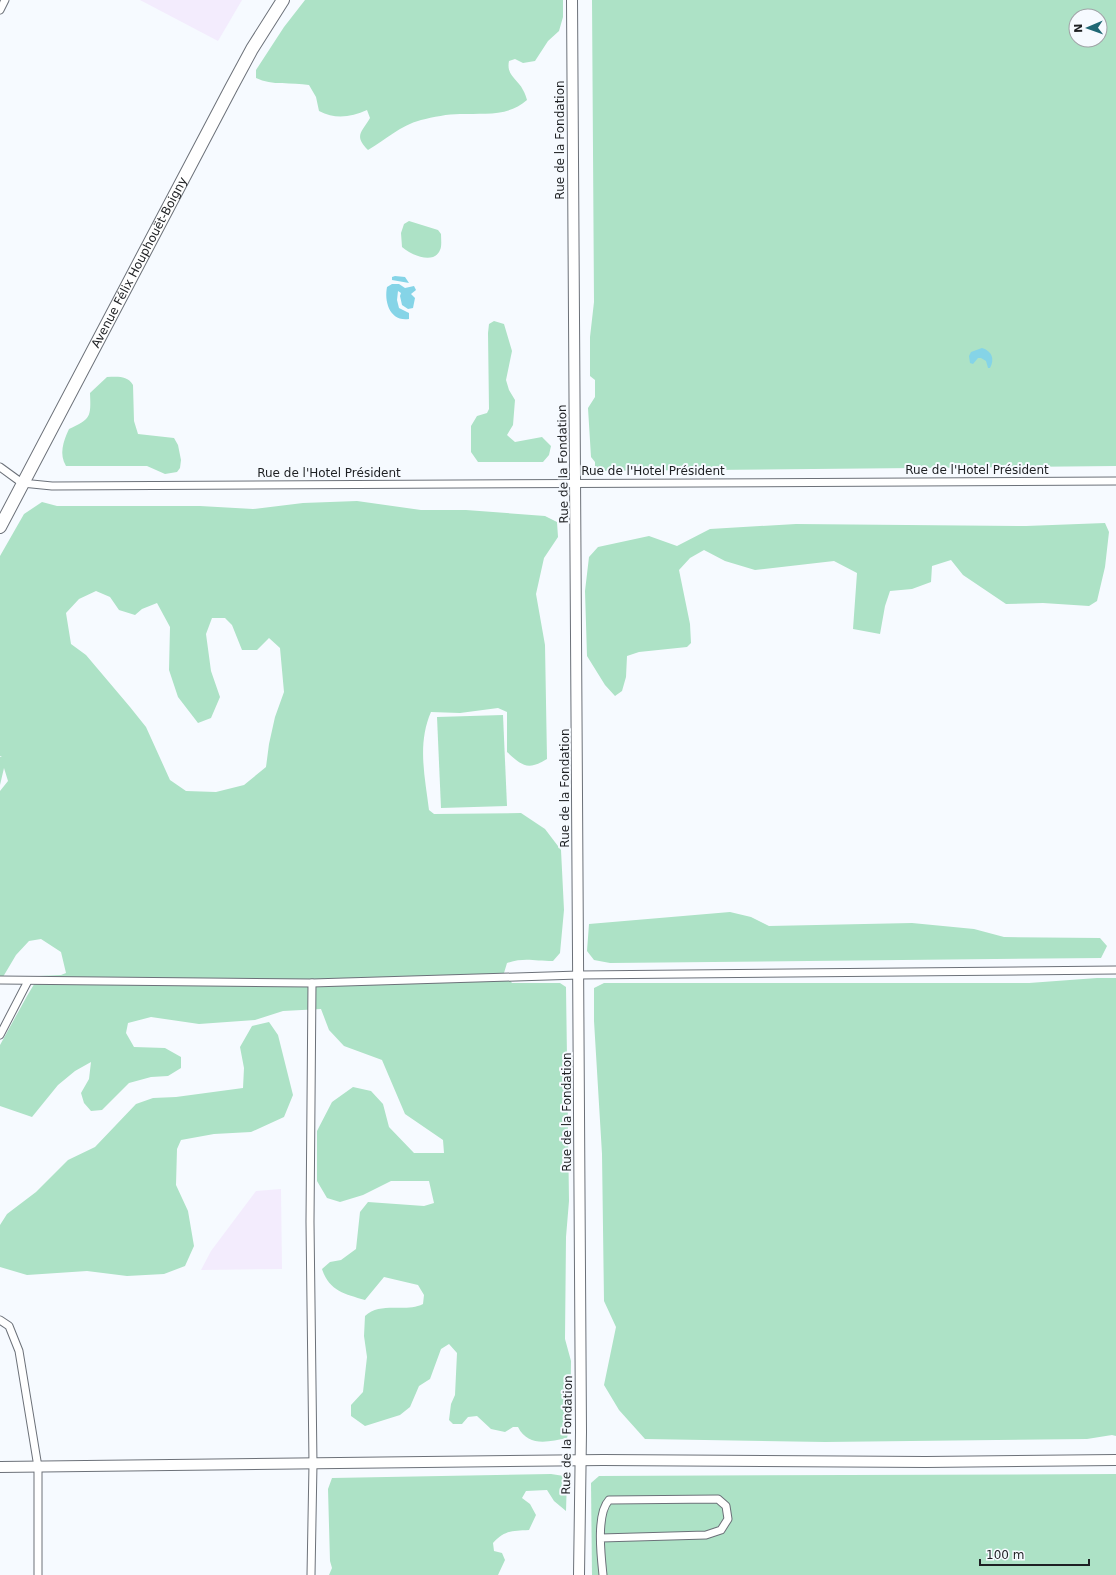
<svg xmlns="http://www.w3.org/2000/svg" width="1116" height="1575" font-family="'DejaVu Sans',sans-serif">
  <rect width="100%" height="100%" fill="#f6faff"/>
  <g fill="#f3ecfd">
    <path d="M140,0H242L218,41Z"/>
    <path d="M281,1189L282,1269L201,1270L211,1251L256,1191Z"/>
  </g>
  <g fill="#ade2c6" fill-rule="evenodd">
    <path d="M305,0H563V17L559,31L548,41L535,61L523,63L515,59L509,61C506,76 518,79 523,90C525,93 526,97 527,100C508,117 484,113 460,114C448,114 433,117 421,120C399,126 387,139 368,150C354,136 361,133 370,118L367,110C351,117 336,120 319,111L316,97L309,85C292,82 272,86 256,78V70L284,27Z"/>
    <path d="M592,0H1116V466L595,471V462L591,457L588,408L595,397V380L590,376V337L594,302ZM1076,16H1100V40H1076Z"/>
    <path d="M409,221L438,230L441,234C441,239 442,246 440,250C434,265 411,255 402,247L401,233L404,224Z"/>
    <path d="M494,321L504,324L512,351L506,380L509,390L515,400L513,425L507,435L515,442L542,437L551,446L549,455L543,462H478L471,452V426L477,416L487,413L489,409L488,333L489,324Z"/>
    <path d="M107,377C117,377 127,375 133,385L134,421L138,434L174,438L178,445L181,460L180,468L177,472L165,474L147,466H66C59,454 63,442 69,429C91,419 91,417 90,393Z"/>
    <path d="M357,501L421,510H466L545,516L557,522L558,537L544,558L536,594L545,645L547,759C527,771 523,766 507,752V712L498,708L460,713L431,712C417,744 425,777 429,810L434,814L521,813L545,829L561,850L564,910L560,953L553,961C534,961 525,957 507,963L504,973L512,983H560L566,987L569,1201L566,1237L565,1339L571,1361L570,1426L567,1438C548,1442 528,1447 518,1427H513L505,1432L491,1429L477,1416L468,1417L462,1424H453L449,1420L451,1404L455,1395L457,1353L449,1344L441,1349L430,1379L419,1386L410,1407L400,1415L365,1426L351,1416V1405L363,1392L367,1357L364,1336L365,1316C381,1301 405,1313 423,1304L424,1295L418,1285L384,1277L365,1300C345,1294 329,1291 322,1269L330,1262L341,1260L356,1249L360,1212L368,1202L424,1206L434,1203L429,1181H391L363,1195L340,1202L327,1198L317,1181V1131L332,1102L353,1087L371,1091L383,1104L389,1127L414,1153H444L443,1140L405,1114L382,1060L344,1046L329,1030L321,1009L283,1011L255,1020L199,1024L151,1017L128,1023L126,1033L134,1047L165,1048L181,1057V1068L168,1076L151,1077L129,1083L102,1110L91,1111L84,1103L81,1093L89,1079L91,1062L75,1071L58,1085L32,1117L0,1106V1045L27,996L39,976L61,975L66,973L61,952L41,939L29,941L16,955L0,982V791L8,781L4,768L0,785V757H2L0,756V556L24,514L42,502L57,506H200L253,509L303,503ZM96,591L110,597L119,610L135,615L142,609L157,603L170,627L169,670L178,697L198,723L211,718L220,697L211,671L206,634L212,618H225L232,625L242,650H257L269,638L280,648L284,692L275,717L269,744L266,767L244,785L216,792L186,791L170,780L146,727L130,707L86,655L71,644L66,613L79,599Z"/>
    <path d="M1105,523L1109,532L1105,567L1097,601L1089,606L1043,603L1006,604L963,575L951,560L932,566L931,582L912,589L890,591L885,606L880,634L853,629L857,573L834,561L755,570L725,561L704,550L690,558L679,570L690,624L691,643L687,647L639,652L627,656L626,677L622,691L615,696L605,685L587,656L585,591L589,557L598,547L649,536L677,546L710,529L796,524L1026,526Z"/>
    <path d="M503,715L507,806L441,808L437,717Z"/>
    <path d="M730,912L751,917L769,926L912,923L974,929L1004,937L1100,938L1107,946L1101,958L610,963L594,960L587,951L589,924Z"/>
    <path d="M1097,978H1116V1436L1112,1435L1087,1439L825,1442L645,1439L619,1410L604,1385L616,1327L604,1301L602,1154L594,1021V988L604,983H1029Z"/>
    <path d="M269,1022L278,1035L293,1095L284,1117L251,1132L214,1134L181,1140L177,1149L176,1185L188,1211L194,1246L185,1266L164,1274L127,1276L87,1271L27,1275L0,1267V1225L7,1214L36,1192L68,1160L95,1147L136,1104L153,1098L176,1097L243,1088L244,1068L240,1047L252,1026Z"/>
    <path d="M551,1474L564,1476L567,1478L566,1511L554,1501L547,1490L526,1491L522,1498L530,1504L536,1515L529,1530C512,1531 505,1530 493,1543L494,1551L502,1553L505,1560L498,1575H329L332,1568L330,1561L328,1489L332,1478Z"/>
    <path d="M1116,1474V1575H592L591,1483L599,1476Z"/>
  </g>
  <g fill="#85d4e7">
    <path d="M395,276L405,277L409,283L392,280V277Z"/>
    <path d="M392,284H399L405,288L414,286L416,290L411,294L415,298L413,308L408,309L402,305L400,296L401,293L398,291L397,300L399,308L409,313V319C390,322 384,302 387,287Z"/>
    <path d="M982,348C992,351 995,359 990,368H988L986,361L981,358H978L973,364L970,363L969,356L971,352Z"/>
  </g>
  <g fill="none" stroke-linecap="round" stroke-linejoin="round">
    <defs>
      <g id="street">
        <path d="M0,10L5,0"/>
        <path d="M0,467L22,483L52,486L1116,481"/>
        <path d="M0,980L312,983L579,975L1116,970"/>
        <path d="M0,1035L28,981"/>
        <path d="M0,1320L9,1326L19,1351L38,1467V1575"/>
        <path d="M601,1538L706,1535L721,1530L728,1519L726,1506L718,1499L609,1500C596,1514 601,1556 603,1575"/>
        <path d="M311,1575L313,1464L310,1222L312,983"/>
      </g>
      <g id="secondary">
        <path d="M572,0L581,1432L579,1575"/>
        <path d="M0,1467L603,1460L926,1462L1116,1460"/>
      </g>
      <g id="highway">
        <path id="s1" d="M0,527L231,88L252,49L283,0"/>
      </g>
    </defs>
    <use href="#street" stroke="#6c7179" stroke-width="9"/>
    <use href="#secondary" stroke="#6c7179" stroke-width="12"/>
    <use href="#highway" stroke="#6c7179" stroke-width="14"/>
    <use href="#street" stroke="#fff" stroke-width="7"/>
    <use href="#secondary" stroke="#fff" stroke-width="10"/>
    <use href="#highway" stroke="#fff" stroke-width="12"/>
  </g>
  <g text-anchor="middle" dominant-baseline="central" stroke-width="4" stroke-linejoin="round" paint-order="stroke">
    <g font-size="12" fill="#1e2023" stroke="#f6faff">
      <text transform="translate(560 140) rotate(-90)">Rue de la Fondation</text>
      <text stroke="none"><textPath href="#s1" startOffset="299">Avenue Félix Houphouët-Boigny</textPath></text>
      <text transform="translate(563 464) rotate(-91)">Rue de la Fondation</text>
      <text x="977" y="470">Rue de l'Hotel Président</text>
      <text x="653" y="471">Rue de l'Hotel Président</text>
      <text x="329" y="473">Rue de l'Hotel Président</text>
      <text transform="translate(565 788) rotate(-90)">Rue de la Fondation</text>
      <text transform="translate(567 1112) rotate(-90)">Rue de la Fondation</text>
      <text transform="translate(567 1435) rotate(-89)">Rue de la Fondation</text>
    </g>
  </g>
  <g transform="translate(1088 28) rotate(268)"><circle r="19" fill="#f6faff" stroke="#a0a3a7"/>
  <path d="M0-3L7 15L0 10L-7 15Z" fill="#1f6774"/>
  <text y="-6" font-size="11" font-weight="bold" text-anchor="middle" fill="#1e2023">N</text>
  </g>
  <path d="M980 1559v6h109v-6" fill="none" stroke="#1e2023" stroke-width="2"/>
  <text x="986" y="1559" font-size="12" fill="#1e2023" stroke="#f6faff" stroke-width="3" paint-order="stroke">100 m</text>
</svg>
